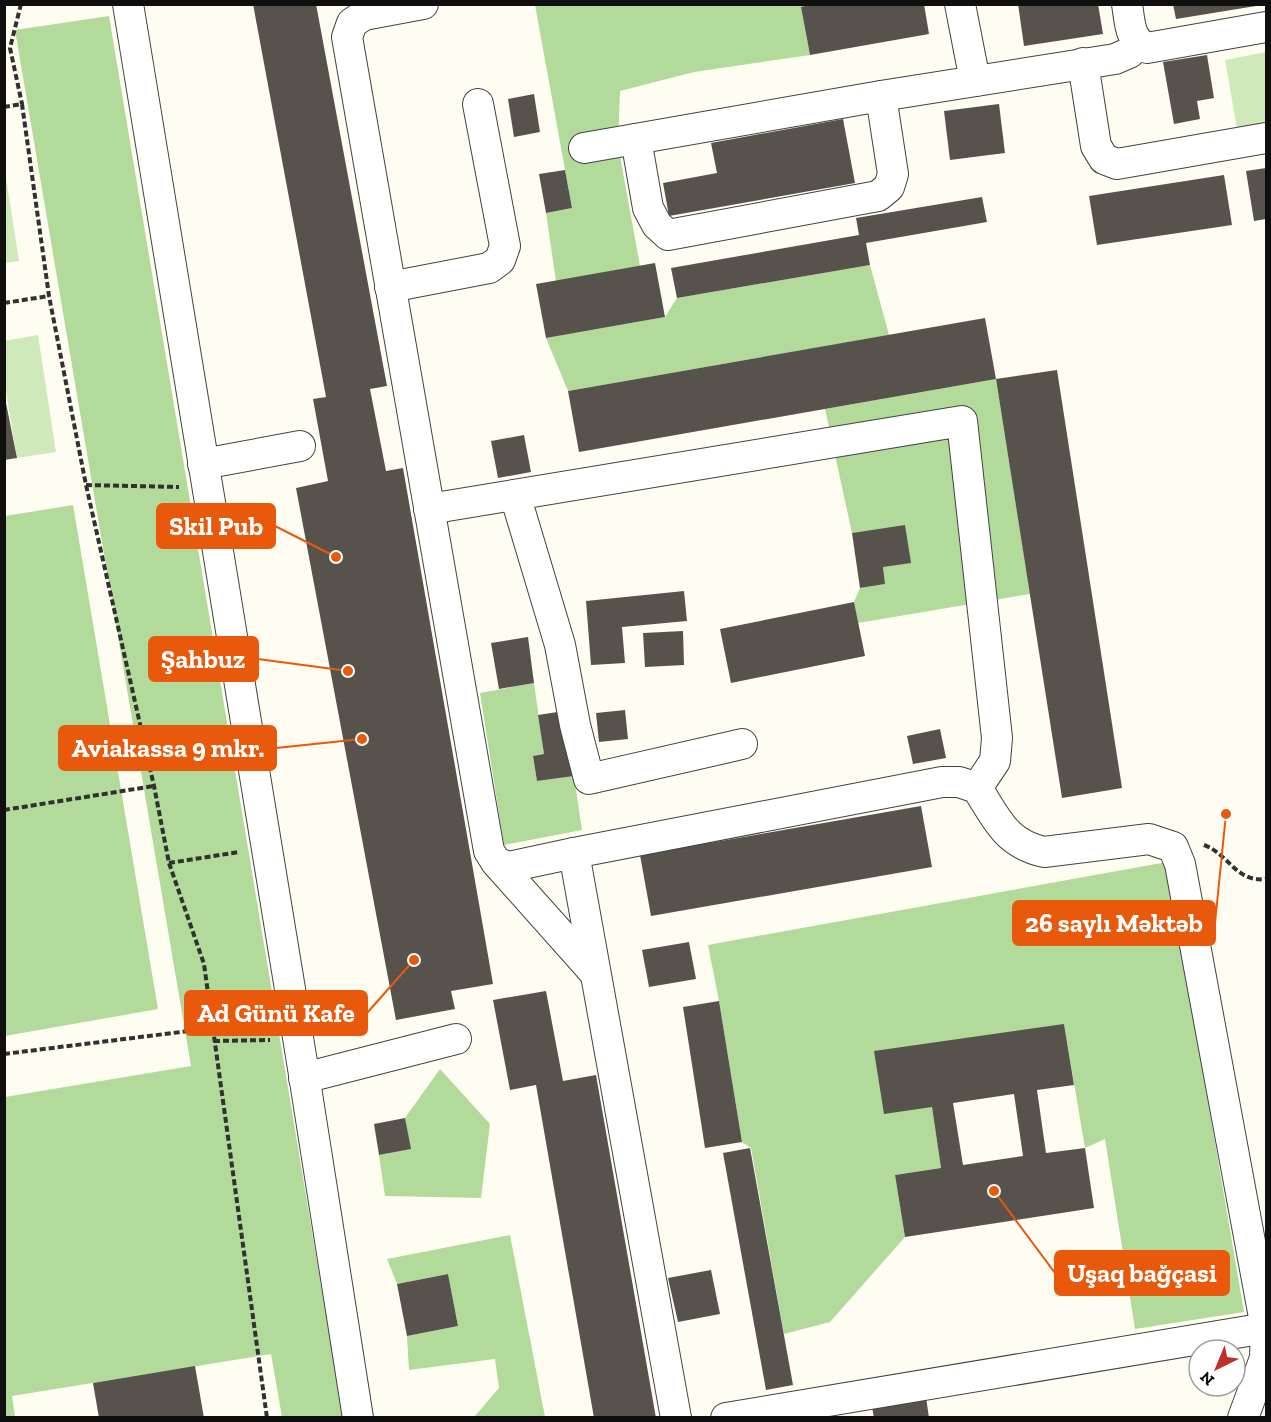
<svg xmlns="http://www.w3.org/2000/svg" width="1271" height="1422" font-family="'Zilla Slab',serif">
  <rect width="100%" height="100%" fill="#fffdf2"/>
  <g fill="#cfe9bb">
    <path d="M1266,52V134L1239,140L1225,60Z"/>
    <path d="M5,171L19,261L5,263H4Z"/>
    <path d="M38,335L56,452L17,458L5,385L4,341Z"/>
  </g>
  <g fill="#b1da9b">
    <path d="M535,5H813L801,7L810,55L694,72L620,91L618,145L640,266L556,281L546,213L572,208Z"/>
    <path d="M109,16L343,1417H282L271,1354L12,1396L15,1417L5,1418V1097L191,1066L15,30Z"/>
    <path d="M870,265L889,335L568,391L546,338L665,317L677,298Z"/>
    <path d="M996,379L1030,594L858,623L854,602L860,588L885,584L883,567L905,526L852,533L825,409Z"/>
    <path d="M73,505L158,1009L5,1036V516Z"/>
    <path d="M534,683L544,754L533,756L537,781L574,776L582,830L504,845L480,693Z"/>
    <path d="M1167,862L1244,1312L1135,1329L1105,1139L1085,1148L1064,1024L932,1107L941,1168L895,1175L905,1237L830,1322L784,1334L751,1148L742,1142L719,1001L708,945Z"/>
    <path d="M440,1069L490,1124L481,1198L385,1196L379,1155L410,1149L405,1118Z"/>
    <path d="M510,1235L545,1417H474L499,1388L495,1359L409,1370L407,1336L458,1326L448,1274L397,1284L387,1259Z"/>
  </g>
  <g fill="#58524c" fill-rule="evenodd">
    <path d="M253,4H316L387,386L370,389L386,471L403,468L493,984L451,991L455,1009L396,1020L296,488L328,481L313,399L326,397Z"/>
    <path d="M813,4H924L929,34L810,55L801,7Z"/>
    <path d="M1018,4H1098L1103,34L1024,46Z"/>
    <path d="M1173,4H1256V6L1176,19Z"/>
    <path d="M1207,55L1214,98L1197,101L1200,119L1174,124L1163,62Z"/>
    <path d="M534,94L540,132L514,137L508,99Z"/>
    <path d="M999,104L1005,153L950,160L944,111Z"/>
    <path d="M843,119L855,183L669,216L663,183L717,173L711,143Z"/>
    <path d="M1266,168V219L1254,221L1246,171Z"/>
    <path d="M565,170L572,208L546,213L539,174Z"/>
    <path d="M1224,175L1232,225L1097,245L1089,196Z"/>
    <path d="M982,197L987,222L866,243L870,265L677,298L671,268L859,235L856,218Z"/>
    <path d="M655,263L665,317L546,338L536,284Z"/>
    <path d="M985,318L996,379L579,452L568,391Z"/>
    <path d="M1057,370L1122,788L1062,798L996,379Z"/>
    <path d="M4,393L17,458L4,460Z"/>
    <path d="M524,435L531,472L498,478L491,441Z"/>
    <path d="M905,525L911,563L883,567L885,584L860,588L852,533Z"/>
    <path d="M684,591L687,621L622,627L625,663L591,665L586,601Z"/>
    <path d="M854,602L865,656L731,683L720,629Z"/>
    <path d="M683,631L684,665L645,667L643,633Z"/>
    <path d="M528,637L534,683L499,689L491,643Z"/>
    <path d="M625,710L628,739L599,742L596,713Z"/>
    <path d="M564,711L574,776L537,781L533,756L544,754L538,715Z"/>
    <path d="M940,729L946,758L913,764L907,736Z"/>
    <path d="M921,806L932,867L651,916L640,855Z"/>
    <path d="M689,942L696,979L649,987L642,950Z"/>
    <path d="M546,991L563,1081L596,1075L656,1418H594L536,1085L510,1090L493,1000Z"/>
    <path d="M719,1001L742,1142L705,1148L683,1007Z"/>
    <path d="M1064,1024L1074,1085L1037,1090L1046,1153L1085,1148L1094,1208L905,1237L895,1175L941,1168L932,1107L884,1114L874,1051ZM1014,1094L1023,1156L963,1165L953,1103Z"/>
    <path d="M405,1118L411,1149L379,1155L374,1124Z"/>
    <path d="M750,1148L793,1385L766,1390L723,1153Z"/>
    <path d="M711,1270L720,1314L678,1322L668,1278Z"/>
    <path d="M448,1274L458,1326L407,1336L397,1284Z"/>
    <path d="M195,1366L204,1418H99L93,1383Z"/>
    <path d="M926,1397L929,1418H874L872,1407Z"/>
  </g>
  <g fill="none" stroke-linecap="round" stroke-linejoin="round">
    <defs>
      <g id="minor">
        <path d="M128,4L302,1062L358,1418"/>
        <path d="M423,4L364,15L352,23L347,37L489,851L496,862L508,867L574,853L676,1418"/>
        <path d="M960,4L975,81"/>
        <path d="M1127,4C1130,22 1129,40 1147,48L1266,27"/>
        <path d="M1083,63L1096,146L1104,159L1117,164L1266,138"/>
        <path d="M636,139L648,208L657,225L668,235L878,196L889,187L893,174L881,96"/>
        <path d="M584,148L881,96L1115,59L1129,53L1139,44"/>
        <path d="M390,287L489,268L500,260L505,246L478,104"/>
        <path d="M203,464L300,446"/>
        <path d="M515,495L560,645L575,725L589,779L742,744"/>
        <path d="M429,509L962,421L997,738L995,761L977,788"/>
        <path d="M574,853L942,782H959L977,788C997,819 1005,843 1044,852L1149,839L1173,847L1180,864L1266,1328L1265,1358L1243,1418"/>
        <path d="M496,862L594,972"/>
        <path d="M304,1078L456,1039"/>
        <path d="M726,1418L1266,1328"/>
      </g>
    </defs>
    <use href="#minor" stroke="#424242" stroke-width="32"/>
    <g stroke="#313131" stroke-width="4" stroke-dasharray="6 3" stroke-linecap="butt">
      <path d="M21,4L10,48L22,104"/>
      <path d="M4,107L22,104L49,296L86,485L154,786L169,863L204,964L267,1418"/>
      <path d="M4,303L49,296"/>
      <path d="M86,485L179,487"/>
      <path d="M4,810L154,786"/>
      <path d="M1204,845C1229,854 1236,883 1266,879"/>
      <path d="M169,863L239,852"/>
      <path d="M214,1041L270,1040"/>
      <path d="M4,1054L213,1028"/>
    </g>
    <use href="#minor" stroke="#fff" stroke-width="30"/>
  </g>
  <path fill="none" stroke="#e8590c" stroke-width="2" d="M336 557L275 526M348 671L258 659M362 739L276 748M1226 814L1215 923M414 960L367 1013M994 1191L1055 1273"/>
  <g fill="#e8590c" stroke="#fff" stroke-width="2">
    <circle cx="336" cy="557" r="6"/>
    <circle cx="348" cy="671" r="6"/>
    <circle cx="362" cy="739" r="6"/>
    <circle cx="1226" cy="814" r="6"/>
    <circle cx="414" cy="960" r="6"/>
    <circle cx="994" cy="1191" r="6"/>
  </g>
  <g fill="#e8590c" stroke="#e8590c" stroke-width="2">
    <rect x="157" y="504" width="118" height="44" rx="6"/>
    <rect x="149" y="637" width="109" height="44" rx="6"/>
    <rect x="59" y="726" width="217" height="44" rx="6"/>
    <rect x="1013" y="901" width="202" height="44" rx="6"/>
    <rect x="185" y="991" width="182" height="44" rx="6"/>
    <rect x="1055" y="1251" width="174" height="44" rx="6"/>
  </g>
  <g font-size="26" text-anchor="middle" font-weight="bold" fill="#fff">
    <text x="216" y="535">Skil Pub</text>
    <text x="203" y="668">Şahbuz</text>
    <text x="168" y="757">Aviakassa 9 mkr.</text>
    <text x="1114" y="932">26 saylı Məktəb</text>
    <text x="276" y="1022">Ad Günü Kafe</text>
    <text x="1142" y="1282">Uşaq bağçasi</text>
  </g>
  <rect width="1271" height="1422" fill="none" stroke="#0f0f0f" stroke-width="12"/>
  <g transform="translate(1217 1368) rotate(223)"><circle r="28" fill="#ffffff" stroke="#9f9f9f" stroke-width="1.5"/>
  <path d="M0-4.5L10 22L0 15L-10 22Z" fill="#be3029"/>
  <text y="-9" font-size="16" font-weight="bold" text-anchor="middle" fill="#0f0f0f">N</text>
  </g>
</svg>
